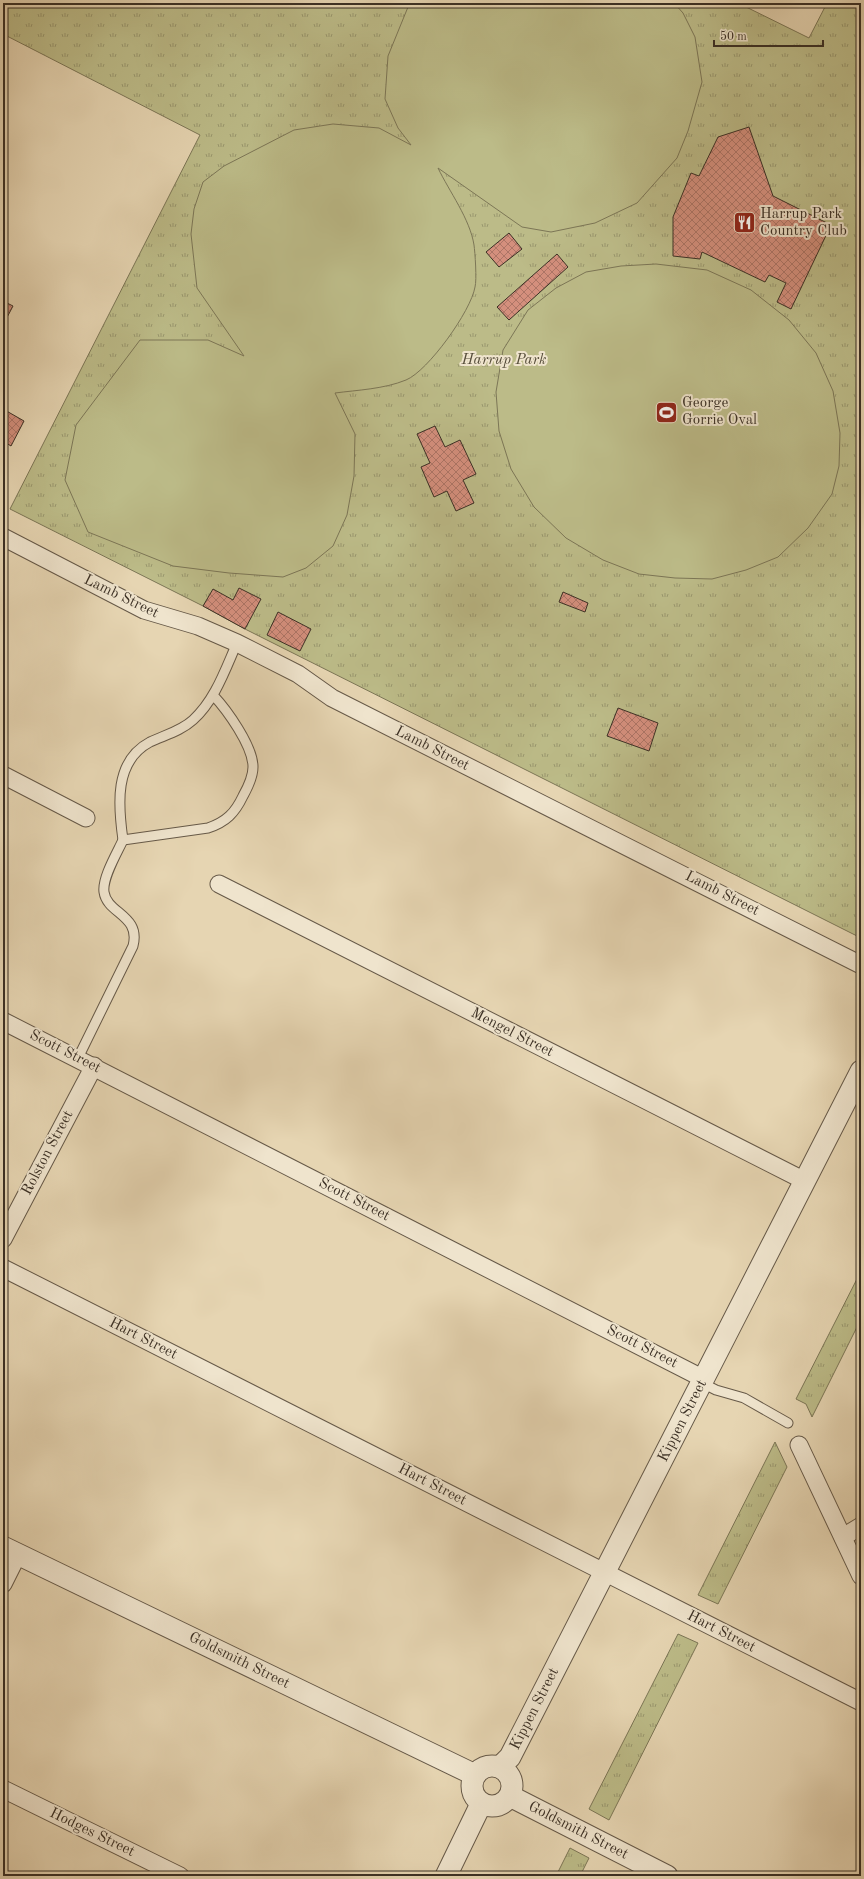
<svg xmlns="http://www.w3.org/2000/svg" width="864" height="1879" font-family="'Old Standard TT',serif">
  <defs>
    <pattern id="park-tufts" width="24" height="20" patternUnits="userSpaceOnUse"><rect width="24" height="20" fill="#bcbb88"/><path d="M3 7l-1-3M5 7V3M7 7l1-3M15 17l-1-3M17 17v-4M19 17l1-3" fill="none" stroke="#9a986f"/></pattern>
    <pattern id="building-cross-hatch" width="8" height="8" patternUnits="userSpaceOnUse"><rect width="8" height="8" fill="#d48f7d"/><path d="M0 0l8 8M0 8l8-8" fill="none" stroke="#ad7566"/></pattern>
  </defs>
  <rect width="100%" height="100%" fill="#e6d5b2"/>
  <filter id="stains"><feTurbulence type="fractalNoise" baseFrequency=".005" numOctaves="4"/><feColorMatrix values="0 0 0 0 .2 0 0 0 0 .09 0 0 0 0 .02 0 0 0 .5 -.17"/></filter>
  <radialGradient id="worn" r=".72"><stop offset=".6" stop-color="#630" stop-opacity="0"/><stop offset="1" stop-color="#630" stop-opacity=".3"/></radialGradient>
  <g fill="url(#park-tufts)" stroke="#7c7656">
    <path d="M3,3H738L809,38L827,3H861V938L245,629L203,606L10,509L200,135L3,34Z"/>
    <path d="M861,1271V1319L812,1417L806,1404L796,1399Z"/>
    <path d="M775,1442L787,1467L718,1604L698,1595Z"/>
    <path d="M678,1634L698,1643L609,1820L589,1809Z"/>
    <path d="M570,1848L589,1858L580,1876H556Z"/>
  </g>
  <g fill="#bcbb88" stroke="#7c7656">
    <path d="M412,3H674L683,13L695,37L702,82L688,131L677,158L637,203L595,223L551,232L522,227L438,168C449,191 470,219 474,245C475,252 477,280 475,287C471,311 428,371 406,380C384,389 358,390 335,393L355,434L354,476L347,515L333,546L306,568L283,577L229,573L173,566L88,532L65,480L76,425L140,340H208L244,356L197,288L191,234L194,209L203,182L224,166L294,130L333,124L379,128L411,145L398,128L385,99L388,56L408,7Z"/>
    <path d="M656,264L707,270L751,290L789,320L816,353L833,391L840,433L839,466L832,494L808,528L778,557L746,570L712,579L675,578L639,574L603,560L566,538L534,507L511,469L499,431L496,392L503,350L528,310L556,288L586,272L621,266Z"/>
  </g>
  <g fill="url(#building-cross-hatch)" stroke="#3b3025">
    <path d="M749,127L773,196L831,225L791,309L777,302L786,283L769,275L765,282L702,252L700,259L673,256V217L691,173L699,176L718,137Z"/>
    <path d="M509,233L522,249L499,267L486,252Z"/>
    <path d="M557,254L568,267L509,320L497,307Z"/>
    <path d="M3,301L13,306L3,325Z"/>
    <path d="M3,409L24,421L11,446L3,441Z"/>
    <path d="M435,426L445,447L460,440L476,474L463,480L474,503L456,511L447,491L434,497L421,467L430,463L417,434Z"/>
    <path d="M239,588L261,599L245,629L203,606L213,589L233,600Z"/>
    <path d="M563,592L588,603L585,612L559,602Z"/>
    <path d="M278,612L311,629L300,651L267,635Z"/>
    <path d="M618,708L658,723L649,751L607,736Z"/>
  </g>
  <g fill="none" stroke-linecap="round" stroke-linejoin="round">
    <defs>
      <g id="service">
        <path d="M213,695C227,710 253,746 253,767C253,777 248,787 243,796C235,813 226,822 208,828L123,840C118,805 114,761 150,742C165,735 181,731 193,720C215,700 225,670 237,643"/>
        <path d="M78,1058L133,946C141,915 107,914 104,892C102,878 117,853 123,840"/>
        <path d="M702,1383L716,1390L744,1398L788,1423"/>
      </g>
      <g id="minor">
        <path d="M3,537L144,610L198,626L237,643L298,674L332,698L861,965"/>
        <path d="M3,775L86,818"/>
        <path d="M219,884L805,1181"/>
        <path d="M3,1021L704,1379"/>
        <path d="M3,1239L94,1066"/>
        <path d="M3,1268L861,1702"/>
        <path d="M799,1445L861,1576"/>
        <path d="M843,1537L861,1526"/>
        <path d="M3,1584L18,1554"/>
        <path d="M3,1789L180,1876"/>
      </g>
      <g id="tertiary">
        <path d="M3,1547L475,1775"/>
        <circle cx="492" cy="1786" r="20"/>
        <path d="M500,1767L510,1757L861,1071"/>
        <path d="M510,1796L667,1876"/>
        <path d="M446,1876L481,1804"/>
      </g>
    </defs>
    <use href="#service" stroke="#665948" stroke-width="11"/>
    <use href="#minor" stroke="#665948" stroke-width="19"/>
    <use href="#tertiary" stroke="#665948" stroke-width="23"/>
    <use href="#service" stroke="#efe4cd" stroke-width="9"/>
    <use href="#minor" stroke="#efe4cd" stroke-width="17"/>
    <use href="#tertiary" stroke="#efe4cd" stroke-width="21"/>
  </g>
  <defs>
    <symbol id="restaurant-square" viewBox="-11 -11 22 22"><rect x="-9" y="-9" width="18" height="18" rx="4" fill="#8f2418" stroke="#efe4cd"/><path d="M-5-6h1v4h1v-4h1v4h1v-4h1v5L-1.5 .5V6h-2V.5L-5-1ZM5-6V6H3V1.5H1.5Q1.5-4 5-6Z" fill="#fff"/></symbol>
    <symbol id="stadium-square" viewBox="-11 -11 22 22"><rect x="-9" y="-9" width="18" height="18" rx="4" fill="#8f2418" stroke="#efe4cd"/><path d="M0-5a6.5 5 0 1 0 0 10a6.5 5 0 1 0 0-10ZM-3.5-1.8h7v3.6h-7Z" fill="#fff"/></symbol>
  </defs>
  <g fill-rule="evenodd">
    <use href="#restaurant-square" x="732" y="210" width="25" height="25"/>
    <use href="#stadium-square" x="654" y="400" width="25" height="25"/>
  </g>
  <g text-anchor="middle" dominant-baseline="central" stroke-width="4" stroke-linejoin="round" paint-order="stroke">
    <g font-size="15" fill="#3b3025" stroke="#efe4cd" text-anchor="start">
      <text x="760" y="214">Harrup Park<tspan x="760" dy="17">Country Club</tspan></text>
      <text x="682" y="403">George<tspan x="682" dy="17">Gorrie Oval</tspan></text>
    </g>
    <g font-size="15" font-style="italic" fill="#554c39" stroke="#efe4cd">
      <text x="504" y="360">Harrup Park</text>
    </g>
    <g font-size="15" fill="#3b3025" stroke="#efe4cd">
      <text transform="translate(121 597) rotate(26)">Lamb Street</text>
      <text transform="translate(432 749) rotate(27)">Lamb Street</text>
      <text transform="translate(722 894) rotate(27)">Lamb Street</text>
      <text transform="translate(512 1033) rotate(27)">Mengel Street</text>
      <text transform="translate(65 1052) rotate(27)">Scott Street</text>
      <text transform="translate(48 1153) rotate(-62)">Rolston Street</text>
      <text transform="translate(354 1200) rotate(27)">Scott Street</text>
      <text transform="translate(143 1339) rotate(27)">Hart Street</text>
      <text transform="translate(642 1347) rotate(27)">Scott Street</text>
      <text transform="translate(683 1421) rotate(-63)">Kippen Street</text>
      <text transform="translate(432 1485) rotate(27)">Hart Street</text>
      <text transform="translate(721 1632) rotate(27)">Hart Street</text>
      <text transform="translate(239 1661) rotate(26)">Goldsmith Street</text>
      <text transform="translate(535 1709) rotate(-63)">Kippen Street</text>
      <text transform="translate(578 1831) rotate(27)">Goldsmith Street</text>
      <text transform="translate(92 1833) rotate(26)">Hodges Street</text>
    </g>
  </g>
  <rect width="864" height="1879" fill="none" stroke="#e6d5b2" stroke-width="16"/>
  <rect x="4" y="4" width="856" height="1871" fill="none" stroke="#3b3025" stroke-width="2"/>
  <rect x="8" y="8" width="848" height="1863" fill="none" stroke="#3b3025"/>
  <path d="M714 40v6h109v-6" fill="none" stroke="#3b3025" stroke-width="2"/>
  <text x="720" y="40" font-size="12" fill="#3b3025" stroke="#efe4cd" stroke-width="3" paint-order="stroke">50 m</text>
  <rect width="100%" height="100%" filter="url(#stains)"/>
  <rect width="100%" height="100%" fill="url(#worn)"/>
</svg>
